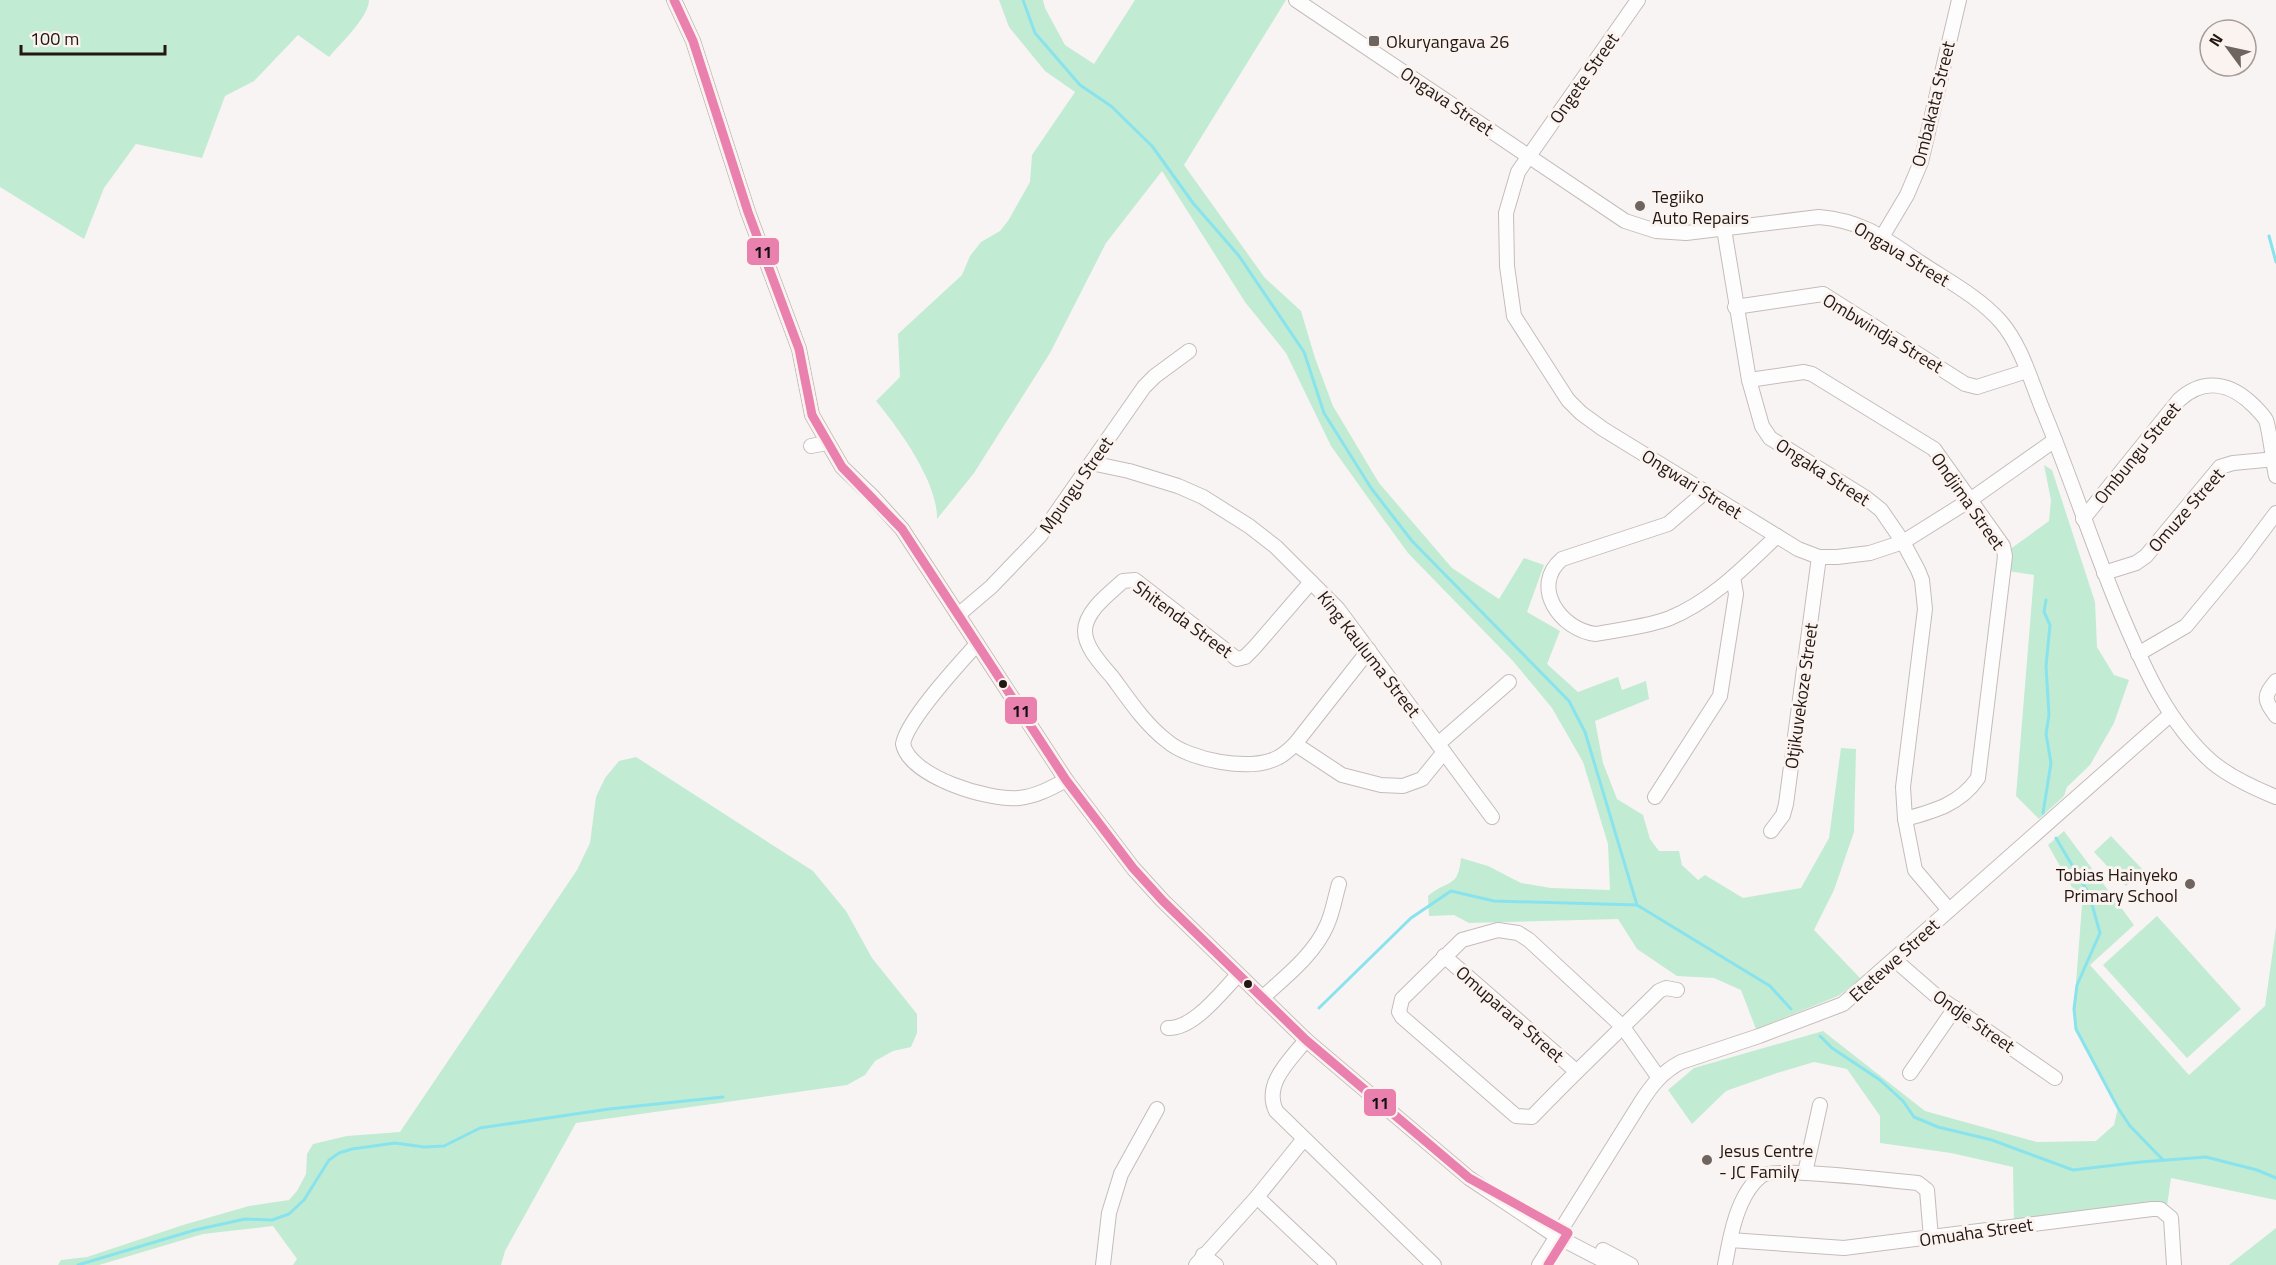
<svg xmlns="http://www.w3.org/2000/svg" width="2276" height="1265" font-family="'Titillium Web',sans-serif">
  <rect width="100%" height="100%" fill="#f8f4f3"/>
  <g fill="#c2ebd4">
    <path d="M0,0H369C369,17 340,44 329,57L298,35L254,81L225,96L202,158L136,144L104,188L84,239L0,187Z"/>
    <path d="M999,0H1043L1045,8L1065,45L1094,64L1135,0H1286L1184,165L1265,278L1301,311L1315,358L1333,406L1379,483L1452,568L1499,599L1524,558L1544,565L1527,612L1560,631L1547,664L1578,692L1618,677L1622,690L1646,681L1649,699L1595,721L1603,763L1617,799L1643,815L1650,839L1659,851H1679L1682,865L1698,880L1705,875L1743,898L1801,888L1829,838L1841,748L1856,749L1854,832L1834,890L1814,930L1861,979L1838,996L1756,1029L1741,990L1714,978L1677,976L1637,949L1618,919L1469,923L1454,915L1429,916L1428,896C1448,879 1458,889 1461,858L1488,866L1521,883L1551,888L1610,890L1608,844L1583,762L1552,708L1513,661L1408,553L1381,516L1331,446L1286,353L1245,302L1162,171L1106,243L1050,353L974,473L937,519C938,482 899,429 876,401L900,377L898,334L962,275L970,256L981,242L1000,231L1008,221L1030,182L1032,155L1075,92L1045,71L1009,27Z"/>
    <path d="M2044,465L2052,470L2095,602L2097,647L2114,675L2129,680L2114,723L2090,765L2067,787L2064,796L2039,819L2016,796L2034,575L2008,571L2009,550L2049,521L2051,500Z"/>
    <path d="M636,757L813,871L846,911L872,958L917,1014V1033L911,1047L893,1051L875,1061L865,1075L847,1085L576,1123L505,1251L501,1265H293L297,1259L273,1226L203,1234L99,1265H58L61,1260L87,1257L183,1225L249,1206L289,1200L297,1191L306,1174L307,1154L313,1144L347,1136L400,1132L577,870L590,843L596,797L605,778L619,761Z"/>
    <path d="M2064,831L2134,925L2090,965L2189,1075L2265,1006L2276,928V1200L2171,1178L2166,1213L2014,1226L2013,1167L1951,1153L1880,1143V1116L1847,1069L1814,1062L1777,1073L1726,1091L1692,1124L1668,1090L1694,1068L1823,1031L1925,1111L2037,1142L2096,1141L2114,1125L2118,1108L2076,1029L2074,1009L2082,905L2048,845Z"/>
    <path d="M2111,836L2143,870L2126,886L2094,852Z"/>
    <path d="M2157,916L2241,1009L2187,1058L2103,965Z"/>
    <path d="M2276,1228V1265H2229Z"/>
  </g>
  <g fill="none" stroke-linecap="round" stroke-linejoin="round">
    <g stroke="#89e3ec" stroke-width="3">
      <path d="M1023,0L1035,33L1080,85L1111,106L1152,146L1193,203L1239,256L1304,352L1324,413L1371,488L1412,541L1569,701L1585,732L1637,905"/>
      <path d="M2269,236L2276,262"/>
      <path d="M2043,813L2051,763L2046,734L2049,715L2046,666L2050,625L2044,612L2046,600"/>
      <path d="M2056,838L2089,894L2100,933L2077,985L2074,1009L2076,1029L2118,1108L2130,1126L2163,1160"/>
      <path d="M1319,1008L1411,918L1451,891L1494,901L1637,905L1770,986L1791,1009"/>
      <path d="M1820,1036L1832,1048L1880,1080L1903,1101L1914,1117L1938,1127L1992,1140L2073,1170L2141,1162L2206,1157L2257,1170L2276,1178"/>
      <path d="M78,1265L195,1230L245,1219L272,1220L289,1214L304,1200L329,1160L339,1153L352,1149L395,1143L424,1147L444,1146L480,1128L609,1109L723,1097"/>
    </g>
    <defs>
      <g id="minor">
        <path d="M674,0L693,41L748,212L799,349L812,415L842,467L872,496L902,529L1066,780L1133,868L1163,901L1306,1040L1469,1178L1556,1236L1612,1265"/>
        <path d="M1296,0L1625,221L1656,231L1686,233L1819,217C1864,221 1885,239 1921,263C1948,281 1979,297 2001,322C2021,345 2031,381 2042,408C2071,477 2093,548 2122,616C2145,670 2168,723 2212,762C2230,777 2254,788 2276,797"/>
        <path d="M1638,0L1529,156L1518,172L1506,213L1507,266L1514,316L1568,400L1581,413L1603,429L1798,549L1819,557H1837L1870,553L1903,542L1970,500L2055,440"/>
        <path d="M1724,229L1749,380L1762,426L1770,438L1866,498L1881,510L1903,542L1918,570L1922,580L1925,609L1903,787L1905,819L1915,870L1949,910"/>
        <path d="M1882,237L1907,195L1921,162L1959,0"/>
        <path d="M1735,307L1823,294L1965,384L1977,387L2027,371"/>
        <path d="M1749,380L1804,372L1812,374L1934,449L2003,546L2005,556L1978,778C1960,804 1935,811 1905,819"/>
        <path d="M811,446L827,443"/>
        <path d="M1091,463L1129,471L1178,486L1203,497L1249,526L1276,547L1338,609L1492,817"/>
        <path d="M1705,492L1668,524L1562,559C1530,586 1560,630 1596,634C1621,629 1647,627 1670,618C1712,601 1745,566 1777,536"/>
        <path d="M2083,519L2179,400C2204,377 2231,383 2254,406C2258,410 2263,415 2266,420C2270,431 2273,463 2276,476"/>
        <path d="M2104,573L2136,563L2146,556L2220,467L2233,463L2276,459"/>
        <path d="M1311,582L1254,648L1245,657L1237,659L1135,580L1123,581C1110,593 1085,611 1085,631C1085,648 1103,666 1113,678C1129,700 1145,724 1167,741C1189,760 1250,772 1277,758C1284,755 1290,749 1295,744L1369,650"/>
        <path d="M958,615L991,587L1040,536L1144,387L1155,376L1189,351"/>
        <path d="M977,644C959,664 907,720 903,744C910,777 989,801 1019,798C1037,796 1051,788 1066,780"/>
        <path d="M2138,654L2186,626L2243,557L2276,513"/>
        <path d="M2276,681C2263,697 2264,699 2276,716"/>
        <path d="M1295,744L1342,775L1381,785L1403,786L1422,779L1444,752"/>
        <path d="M1438,744L1509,682"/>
        <path d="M1655,797L1720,696L1736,594L1733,577"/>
        <path d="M1771,831L1783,815L1786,804L1819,557"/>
        <path d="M1444,956L1576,1071"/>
        <path d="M1895,960L1934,994L2055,1078"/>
        <path d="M1262,998C1285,977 1314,955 1327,925C1333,912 1335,897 1339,884"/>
        <path d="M1168,1028C1194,1029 1221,992 1238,975"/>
        <path d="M1306,1040C1290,1060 1263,1084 1276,1111L1434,1265"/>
        <path d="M1910,1073L1955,1008"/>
        <path d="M1659,1078L1623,1027L1529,940L1518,933L1498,930L1462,940L1402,999L1399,1012L1402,1017L1516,1116L1532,1117C1573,1074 1617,1033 1659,991L1666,988L1677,990"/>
        <path d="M1805,1173L1820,1105"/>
        <path d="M1257,1197L1329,1265"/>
        <path d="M1730,1240L1844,1248L2152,1209H2160L2171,1218L2174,1265"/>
        <path d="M1603,1250L1631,1265"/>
        <path d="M1203,1255L1216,1265"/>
        <path d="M1103,1265L1109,1213L1121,1174L1157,1109"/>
        <path d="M1196,1265L1257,1197L1303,1140"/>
        <path d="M1539,1265L1641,1102C1652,1085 1662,1072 1681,1062L1759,1036L1843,1004L2170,715"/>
        <path d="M1725,1265C1730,1237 1737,1195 1761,1176C1774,1166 1894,1181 1918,1183L1927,1190L1931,1238"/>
      </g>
    </defs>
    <use href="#minor" stroke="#c5bcb9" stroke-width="16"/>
    <use href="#minor" stroke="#fefdfd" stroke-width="14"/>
    <defs>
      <path id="bus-1" d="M674,0L693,41L748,212L799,349L812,415L842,467L902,529L1066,780L1133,868L1163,901L1306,1040L1469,1178L1568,1233L1548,1265"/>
    </defs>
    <use href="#bus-1" stroke="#fbf3f0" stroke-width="14"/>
    <use href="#bus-1" stroke="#e980ad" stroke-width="9"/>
  </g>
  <g fill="#6e6460" stroke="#fbf3f0" stroke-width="2">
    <rect x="1368" y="35" width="12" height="12" rx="3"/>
    <circle cx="1640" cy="206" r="6"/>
    <circle cx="2190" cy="884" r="6"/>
    <circle cx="1707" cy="1160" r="6"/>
  </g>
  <g fill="#231711" stroke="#fbf3f0" stroke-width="2">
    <circle cx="1003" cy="684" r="5"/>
    <circle cx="1248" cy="984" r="5"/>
  </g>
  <g text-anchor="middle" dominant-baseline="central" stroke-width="6" stroke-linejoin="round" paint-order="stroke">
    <g font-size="18" fill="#231711" stroke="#fbf3f0" text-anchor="start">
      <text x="1386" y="41">Okuryangava 26</text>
      <text x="1652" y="196">Tegiiko<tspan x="1652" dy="21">Auto Repairs</tspan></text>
      <text x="2178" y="874" text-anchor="end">Tobias Hainyeko<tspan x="2178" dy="21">Primary School</tspan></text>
      <text x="1719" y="1150">Jesus Centre<tspan x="1719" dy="21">- JC Family</tspan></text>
    </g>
    <g font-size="18" fill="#231711" stroke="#fbf3f0">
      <text transform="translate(1584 78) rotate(-55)">Ongete Street</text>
      <text transform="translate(1447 101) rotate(34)">Ongava Street</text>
      <text transform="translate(1933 104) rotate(-76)">Ombakata Street</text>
      <text transform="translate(1902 254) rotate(31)">Ongava Street</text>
      <text transform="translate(1883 333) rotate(31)">Ombwindja Street</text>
      <text transform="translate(2137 453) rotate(-51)">Ombungu Street</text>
      <text transform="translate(1823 472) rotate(33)">Ongaka Street</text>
      <text transform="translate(1692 484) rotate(32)">Ongwari Street</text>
      <text transform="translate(1076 485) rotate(-55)">Mpungu Street</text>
      <text transform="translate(1968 501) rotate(55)">Ondjima Street</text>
      <text transform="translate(2186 510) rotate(-49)">Omuze Street</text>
      <text transform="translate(1183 619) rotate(36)">Shitenda Street</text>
      <text transform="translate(1369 654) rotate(52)">King Kauluma Street</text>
      <text transform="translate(1801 696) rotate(-82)">Otjikuvekoze Street</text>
      <text transform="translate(1894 960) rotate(-42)">Etetewe Street</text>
      <text transform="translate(1510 1014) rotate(41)">Omuparara Street</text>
      <text transform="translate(1974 1021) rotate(35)">Ondje Street</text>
      <text transform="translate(1976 1232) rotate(-8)">Omuaha Street</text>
    </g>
  </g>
  <g stroke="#fbf3f0" stroke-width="2">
    <rect x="746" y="237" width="34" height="29" rx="6" fill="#e980ad"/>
    <rect x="1004" y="696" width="34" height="29" rx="6" fill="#e980ad"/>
    <rect x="1363" y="1088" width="34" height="29" rx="6" fill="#e980ad"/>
  </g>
  <g font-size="16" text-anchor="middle" font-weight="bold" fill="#111">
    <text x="763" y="258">11</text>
    <text x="1021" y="717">11</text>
    <text x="1380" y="1109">11</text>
  </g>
  <g transform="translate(2228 48) rotate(303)"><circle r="28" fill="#fbf3f0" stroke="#a59b97" stroke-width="1.5"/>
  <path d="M0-4.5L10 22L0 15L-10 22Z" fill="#6e6460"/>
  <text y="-9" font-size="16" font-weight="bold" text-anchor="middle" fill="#231711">N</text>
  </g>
  <path d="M21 45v9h144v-9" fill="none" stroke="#231711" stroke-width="3"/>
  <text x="30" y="45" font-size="18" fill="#231711" stroke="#fbf3f0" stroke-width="4.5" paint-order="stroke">100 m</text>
</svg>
